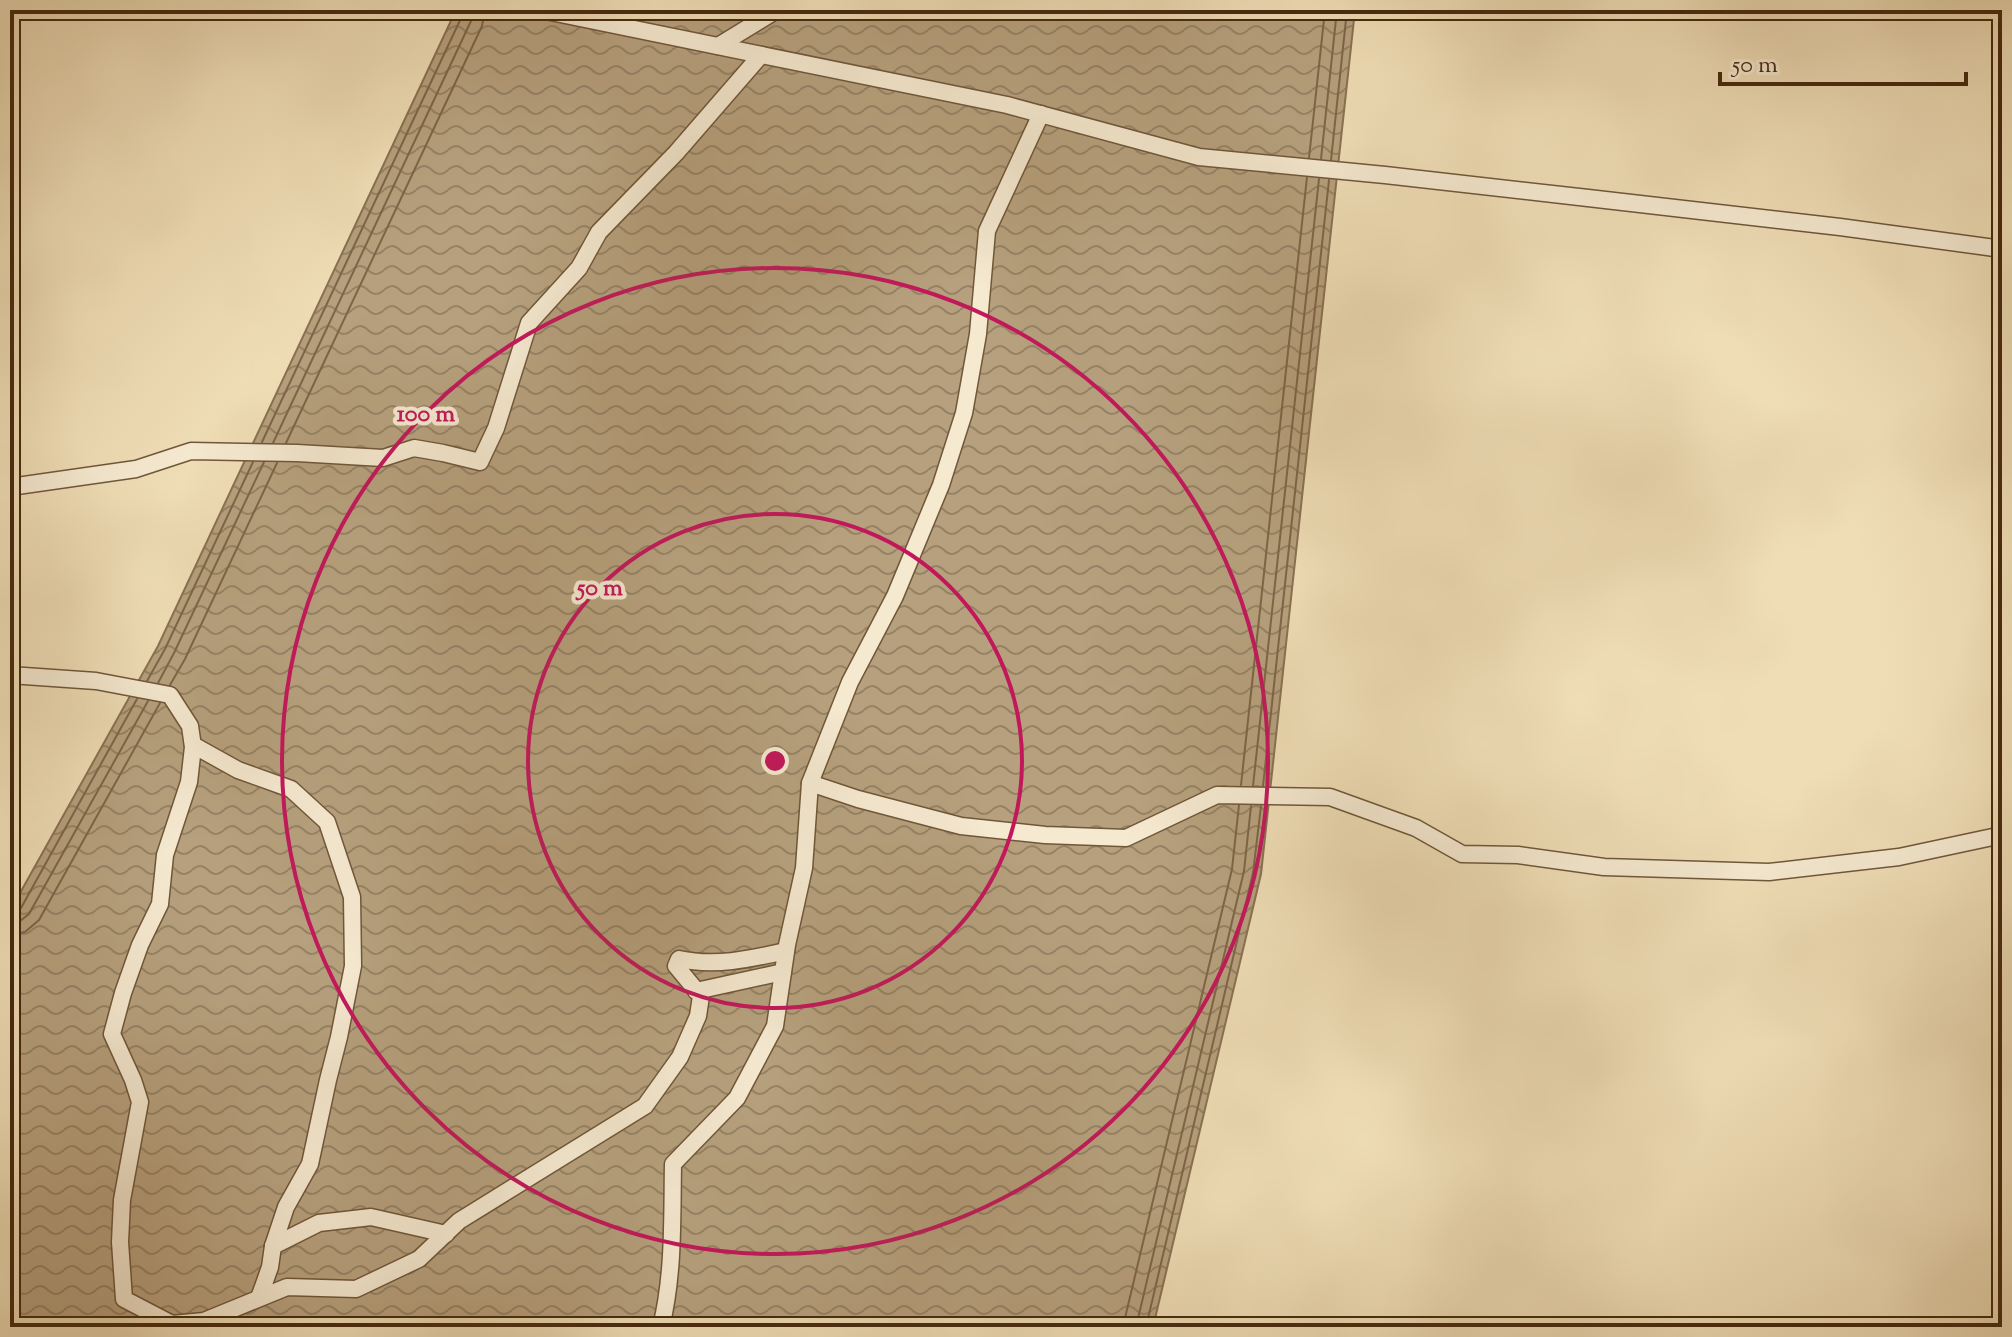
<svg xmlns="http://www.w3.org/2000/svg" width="2012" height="1337" font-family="'Sorts Mill Goudy',serif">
  <defs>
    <pattern id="water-waves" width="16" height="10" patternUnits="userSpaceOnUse" patternTransform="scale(2)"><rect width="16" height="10" fill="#b6a07d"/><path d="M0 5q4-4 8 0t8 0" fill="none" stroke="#968365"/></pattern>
  </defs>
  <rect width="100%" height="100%" fill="#efddb6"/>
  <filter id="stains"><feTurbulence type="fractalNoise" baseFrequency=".0025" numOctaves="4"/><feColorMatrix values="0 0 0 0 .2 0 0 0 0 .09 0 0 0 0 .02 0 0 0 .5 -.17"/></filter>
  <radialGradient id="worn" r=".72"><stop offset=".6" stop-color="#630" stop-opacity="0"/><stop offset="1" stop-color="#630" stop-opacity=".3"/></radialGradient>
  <path fill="url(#water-waves)" stroke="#897151" stroke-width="2" d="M456,10H1355L1261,874L1153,1327H10V911L158,646Z"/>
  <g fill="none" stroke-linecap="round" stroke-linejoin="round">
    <g stroke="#7e6546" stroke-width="2">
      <path d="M1309,158L1325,10"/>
      <path d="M1321,159L1337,10"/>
      <path d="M1331,160L1347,10"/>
      <path d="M262,442L462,16L463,10"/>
      <path d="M273,443L471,21L473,10"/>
      <path d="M286,443L482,26L485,10"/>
      <path d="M147,681L165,649L253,462"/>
      <path d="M158,683L174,653L264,462"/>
      <path d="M170,685L185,659L277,463"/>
      <path d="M1241,785L1307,177"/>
      <path d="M1253,786L1319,179"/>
      <path d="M1263,786L1329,180"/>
      <path d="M10,913L16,912L21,908L137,699"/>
      <path d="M10,923L20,921L29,914L148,701"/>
      <path d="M10,935L25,932L39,920L160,703"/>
      <path d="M1124,1327L1125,1318L1232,869L1239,805"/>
      <path d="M1136,1327L1244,871L1251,806"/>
      <path d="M1146,1327L1253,873L1261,806"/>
    </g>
    <defs>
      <g id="lane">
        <path d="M541,10L1007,105L1199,157L1385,175L1588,198L1840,227L2002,249"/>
        <path d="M10,11L15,10"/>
        <path d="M718,46L777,10"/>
        <path d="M1041,114L987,231L978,334L964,413L941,485L895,596L850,682L810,783L858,799L961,826L1045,835L1126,838L1217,795L1330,797L1416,828L1462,854L1518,855L1604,867L1769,872L1899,857L2002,835"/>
        <path d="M10,487L136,469L191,451L297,453L383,458L414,448L443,453L480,462L496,428L529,323L579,268L599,232L676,153L761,55"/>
        <path d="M10,675L96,681L170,695L190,726L193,747L189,782L165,855L160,904L140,945L123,993L112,1034L133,1080L140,1102L122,1200L120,1242L124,1299L172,1324L204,1321L287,1287L356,1289L419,1259L459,1221L645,1106L680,1057L698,1016L701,996L676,966L679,959C715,967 750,959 786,951"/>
        <path d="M193,745L238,770L291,789L327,822L352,897L353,966L339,1037L328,1080L310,1164L286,1207L273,1246"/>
        <path d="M696,991L783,972"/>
        <path d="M259,1298L270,1267L273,1246L319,1223L371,1217L446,1234"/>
        <path d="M661,1327C674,1274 672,1218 673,1164L737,1098L775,1026L787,945L804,868L810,783"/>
      </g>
    </defs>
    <use href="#lane" stroke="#705739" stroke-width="19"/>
    <use href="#lane" stroke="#f5e9d0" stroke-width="16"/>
  </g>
  <g fill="none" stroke="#c2185b" stroke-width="4">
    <circle cx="775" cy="761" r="247"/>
    <circle cx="775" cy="761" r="493"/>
  </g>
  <circle cx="775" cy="761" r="12" fill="#c2185b" stroke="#f5e9d0" stroke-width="4"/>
  <g font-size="24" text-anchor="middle" font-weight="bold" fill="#c2185b" stroke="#f5e9d0" stroke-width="8" stroke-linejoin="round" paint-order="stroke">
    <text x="426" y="421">100 m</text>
    <text x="600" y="595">50 m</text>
  </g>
  <rect width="2012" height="1337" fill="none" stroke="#efddb6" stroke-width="40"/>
  <rect x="12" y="12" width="1988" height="1313" fill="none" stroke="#462a0f" stroke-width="4"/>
  <rect x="20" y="20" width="1972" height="1297" fill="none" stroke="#462a0f" stroke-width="2"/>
  <path d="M1720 72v12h246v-12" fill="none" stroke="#462a0f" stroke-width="4"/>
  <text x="1732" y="72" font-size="24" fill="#462a0f" stroke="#f5e9d0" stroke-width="6" paint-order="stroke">50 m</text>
  <rect width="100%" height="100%" filter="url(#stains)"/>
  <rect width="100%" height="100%" fill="url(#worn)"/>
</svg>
